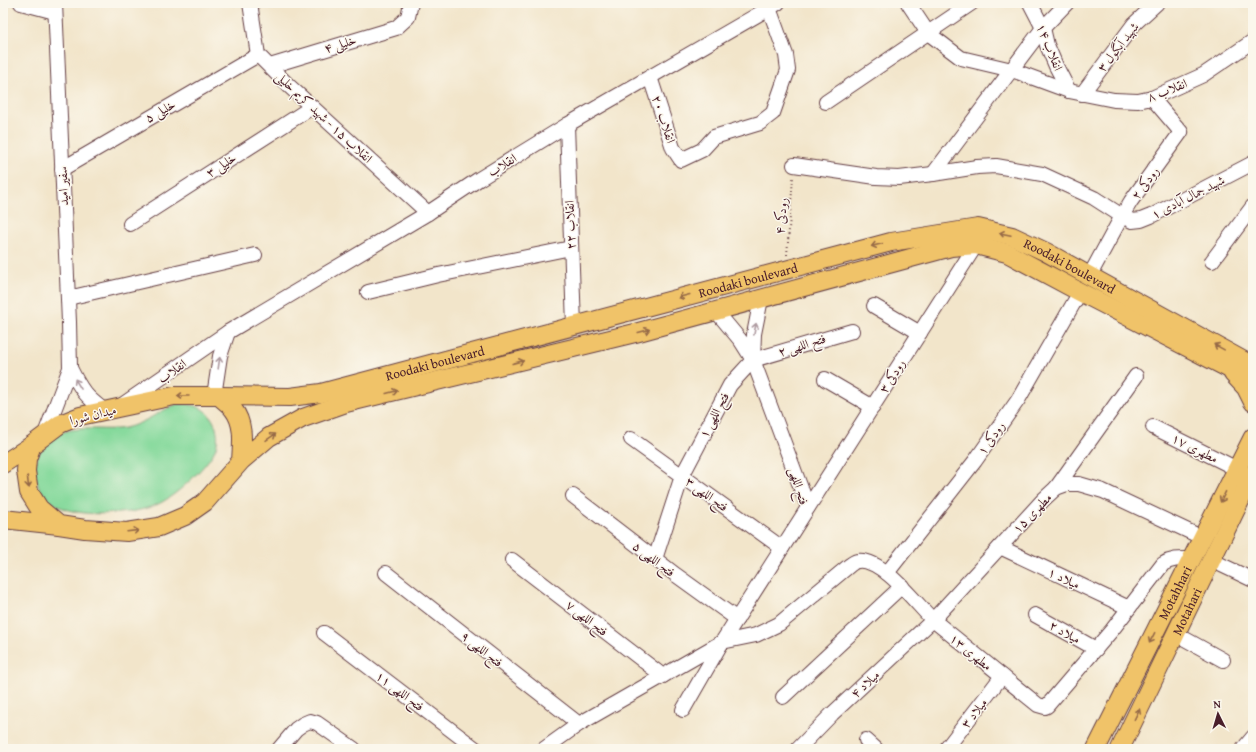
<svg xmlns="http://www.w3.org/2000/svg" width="1256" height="752" font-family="'Gentium Book Plus',Amiri,serif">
  <rect width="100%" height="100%" fill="#fbf7ec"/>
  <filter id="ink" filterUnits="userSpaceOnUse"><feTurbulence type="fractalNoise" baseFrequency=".025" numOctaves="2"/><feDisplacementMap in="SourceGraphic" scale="8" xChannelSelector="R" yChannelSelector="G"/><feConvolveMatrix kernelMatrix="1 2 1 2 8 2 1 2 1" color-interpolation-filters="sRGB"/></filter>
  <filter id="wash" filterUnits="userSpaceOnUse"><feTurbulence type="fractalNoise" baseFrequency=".012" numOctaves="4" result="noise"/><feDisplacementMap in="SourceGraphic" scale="16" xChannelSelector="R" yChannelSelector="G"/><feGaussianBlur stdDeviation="0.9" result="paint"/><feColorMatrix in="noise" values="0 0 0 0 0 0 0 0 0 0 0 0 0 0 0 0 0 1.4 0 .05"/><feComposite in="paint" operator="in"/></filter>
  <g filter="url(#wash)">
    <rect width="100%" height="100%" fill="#f2e5ca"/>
    <path fill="#85d99b" stroke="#687c63" d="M177,404C190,404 201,405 210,416C217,425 220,439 215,450C206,468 174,498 156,505C148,508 138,511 129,512C100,515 54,518 39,487C35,479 34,471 36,463C38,452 45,440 56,435C77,424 103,432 125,428C144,424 159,411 177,404Z"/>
  </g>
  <g filter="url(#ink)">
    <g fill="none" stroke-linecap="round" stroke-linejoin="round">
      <defs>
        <g id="minor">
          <path d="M21,3L55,12"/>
          <path d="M55,3L69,322L70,368"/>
          <path d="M250,3L258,55L288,85L428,213"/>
          <path d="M908,3L928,33L961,58L1012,70L1069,91L1114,100L1138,101L1152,98L1203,75L1253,41"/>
          <path d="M1030,3L1043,28L1047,45L1056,66L1069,91"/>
          <path d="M270,66L396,28L408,17L411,3"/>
          <path d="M650,77L673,148L681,160L702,150L714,137L760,123L773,113L788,70L786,55L769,8"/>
          <path d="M1082,94L1134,24L1157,3"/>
          <path d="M826,102L972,3"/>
          <path d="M567,125L574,326"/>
          <path d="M794,165L876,177L899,178L933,174L977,167L996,166L1042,174L1094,198L1122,216L1132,221L1141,220L1151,216L1253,163"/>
          <path d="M62,169L258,55"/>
          <path d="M933,174L1043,28L1067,3"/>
          <path d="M130,224L312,107"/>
          <path d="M1212,261L1253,206"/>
          <path d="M1090,275L1122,216L1131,201L1181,132L1152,98"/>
          <path d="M368,292L438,275L571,248"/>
          <path d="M68,298L255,255"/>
          <path d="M874,306L920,333"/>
          <path d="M716,311L741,341L753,360L808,507"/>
          <path d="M753,359L754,334L761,299"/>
          <path d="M753,360L852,331"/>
          <path d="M825,379L873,407"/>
          <path d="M214,396L220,356L228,332"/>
          <path d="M122,405L228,332L428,213L479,179L567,125L778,3"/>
          <path d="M1153,427L1237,469"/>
          <path d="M45,434L70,368C81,390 85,396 105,411"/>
          <path d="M631,439L782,548"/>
          <path d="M1056,488L1136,376"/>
          <path d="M573,496L676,575L737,619"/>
          <path d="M1000,547L1129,608"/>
          <path d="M655,559L682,476L730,385L753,360"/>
          <path d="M512,560L663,676"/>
          <path d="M1211,560L1253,580"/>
          <path d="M386,573L579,724"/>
          <path d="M887,573L975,461L1018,400L1080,292"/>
          <path d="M1035,615L1096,649"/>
          <path d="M324,633L476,749"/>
          <path d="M1176,634L1223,660"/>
          <path d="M783,697L902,586"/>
          <path d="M683,710L722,642L976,245"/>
          <path d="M866,740L876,749"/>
          <path d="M279,749L296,729L303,724L310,721L317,723L354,749"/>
          <path d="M544,749L579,724L722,642L756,635L779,624L850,565C853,563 855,561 858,561C883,558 917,605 933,620L1038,705L1045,707L1047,706L1112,630L1163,564C1173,558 1181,559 1192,559"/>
          <path d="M798,749L832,714L933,620L1043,500L1056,488L1067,484H1079L1103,491L1203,538"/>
          <path d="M946,749L1002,676"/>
          <path d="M1243,749L1253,737"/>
        </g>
        <g id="major">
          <path d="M1233,374L1246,388L1253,402"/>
          <path id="s1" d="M219,396L290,397L321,393L891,242L978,228L1012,236L1046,252L1253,366"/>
          <path d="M241,461C242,444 245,424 233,409C229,404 223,400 219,396H174L80,416L60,424L32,445L27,459L26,471L29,492L39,508L59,525L85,529L127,532L159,527L185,516L205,502L241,461L269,437L303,418L346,403L635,333L951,247L976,245L1007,253L1080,292L1253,381"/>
          <path d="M3,464L32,445"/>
          <path d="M3,519L59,525"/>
          <path id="s2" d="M1096,749L1253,437"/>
          <path id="s3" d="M1120,749L1253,474"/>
        </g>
      </defs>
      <use href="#minor" stroke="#633d43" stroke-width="16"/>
      <use href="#major" stroke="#633d43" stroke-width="20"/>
      <path stroke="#633d43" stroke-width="2" stroke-dasharray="1 3" stroke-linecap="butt" d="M787,255L793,178"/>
      <use href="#minor" stroke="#fff" stroke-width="14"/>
      <use href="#major" stroke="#f0c369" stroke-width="18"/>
    </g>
    <defs><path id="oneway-shaft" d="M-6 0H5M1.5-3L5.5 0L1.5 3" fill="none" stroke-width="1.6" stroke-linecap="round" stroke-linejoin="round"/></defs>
    <g stroke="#956947">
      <use href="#oneway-shaft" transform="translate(1005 234) rotate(-168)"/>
      <use href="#oneway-shaft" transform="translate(877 245) rotate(166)"/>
      <use href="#oneway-shaft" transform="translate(684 296) rotate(165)"/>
      <use href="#oneway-shaft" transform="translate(644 331) rotate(-15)"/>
      <use href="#oneway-shaft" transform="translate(1219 347) rotate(-151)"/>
      <use href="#oneway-shaft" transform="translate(518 362) rotate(-14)"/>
      <use href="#oneway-shaft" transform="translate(392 392) rotate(-14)"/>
      <use href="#oneway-shaft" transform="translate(183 396) rotate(-180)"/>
      <use href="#oneway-shaft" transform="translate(271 437) rotate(-34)"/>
      <use href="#oneway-shaft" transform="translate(28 482) rotate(84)"/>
      <use href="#oneway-shaft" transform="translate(1223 497) rotate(116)"/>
      <use href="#oneway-shaft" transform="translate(133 531) rotate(-7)"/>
      <use href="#oneway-shaft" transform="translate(1152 638) rotate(117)"/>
      <use href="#oneway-shaft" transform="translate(1137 714) rotate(-64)"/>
    </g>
    <g stroke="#ae9aa0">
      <use href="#oneway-shaft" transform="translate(755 329) rotate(-79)"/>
      <use href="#oneway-shaft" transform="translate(219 363) rotate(-82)"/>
      <use href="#oneway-shaft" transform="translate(78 384) rotate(-121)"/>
    </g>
  </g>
  <g text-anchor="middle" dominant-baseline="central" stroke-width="3" stroke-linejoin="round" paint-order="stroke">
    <g font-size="13" fill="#4a1f2b" stroke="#fbf7ec">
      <text transform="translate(340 44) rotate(-17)">خلیلی ۴</text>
      <text transform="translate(1050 47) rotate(68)">انقلاب ۱۴</text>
      <text transform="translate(1118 47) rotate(-52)">شهید آبگول ۳</text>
      <text transform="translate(1167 90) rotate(-21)">انقلاب ۸</text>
      <text transform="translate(160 111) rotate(-30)">خلیلی ۵</text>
      <text transform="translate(324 117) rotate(43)">انقلاب ۱۵ - شهید کریم خلیلی</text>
      <text transform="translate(664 119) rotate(72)">انقلاب ۲۰</text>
      <text transform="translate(221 165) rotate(-33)">خلیلی ۳</text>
      <text transform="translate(502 165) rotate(-32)">انقلاب</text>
      <text transform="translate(1145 183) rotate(-54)">رودکی ۲</text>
      <text transform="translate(63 186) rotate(-92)">سفیر امید</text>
      <text transform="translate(1188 197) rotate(-27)">شهید جمال آبادی ۱</text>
      <text transform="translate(781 216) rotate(-85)">رودکی ۴</text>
      <text transform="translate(570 225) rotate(-92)">انقلاب ۲۲</text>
      <text stroke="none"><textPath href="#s1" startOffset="880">Roodaki boulevard</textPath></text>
      <text stroke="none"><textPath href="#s1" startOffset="544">Roodaki boulevard</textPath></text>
      <text transform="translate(802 345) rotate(-17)">فتح اللهی ۲</text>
      <text stroke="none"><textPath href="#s1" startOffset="220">Roodaki boulevard</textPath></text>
      <text transform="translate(172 371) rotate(-35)">انقلاب</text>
      <text transform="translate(892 376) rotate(-58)">رودکی ۳</text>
      <text transform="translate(93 415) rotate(-14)">میدان شورا</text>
      <text transform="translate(714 415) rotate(-62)">فتح اللهی ۱</text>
      <text transform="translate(991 438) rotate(-55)">رودکی ۱</text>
      <text transform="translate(1195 448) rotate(27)">مطهری ۱۷</text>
      <text transform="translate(799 486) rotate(73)">فتح اللهی</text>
      <text transform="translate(707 494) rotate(36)">فتح اللهی ۳</text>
      <text transform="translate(1032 513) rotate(-46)">مطهری ۱۵</text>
      <text transform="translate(654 559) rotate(37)">فتح اللهی ۵</text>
      <text transform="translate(1064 578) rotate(25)">میلاد ۱</text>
      <text stroke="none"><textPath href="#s2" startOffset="175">Motahhari</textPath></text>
      <text stroke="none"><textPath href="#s3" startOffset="153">Motahari</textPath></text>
      <text transform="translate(587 618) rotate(38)">فتح اللهی ۷</text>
      <text transform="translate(1065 632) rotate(29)">میلاد ۲</text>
      <text transform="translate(482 649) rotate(38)">فتح اللهی ۹</text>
      <text transform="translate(971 652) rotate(39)">مطهری ۱۳</text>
      <text transform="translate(865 684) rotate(-43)">میلاد ۴</text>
      <text transform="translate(400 691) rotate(37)">فتح اللهی ۱۱</text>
      <text transform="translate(974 713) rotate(-52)">میلاد ۳</text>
    </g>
  </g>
  <rect width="1256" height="752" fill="none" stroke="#fbf7ec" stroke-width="16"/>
  <g transform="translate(1218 714) rotate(355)" stroke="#fbf7ec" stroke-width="3" paint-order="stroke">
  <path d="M0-3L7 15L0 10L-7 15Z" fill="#4a1f2b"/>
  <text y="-6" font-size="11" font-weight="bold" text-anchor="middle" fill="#4a1f2b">N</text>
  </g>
</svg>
